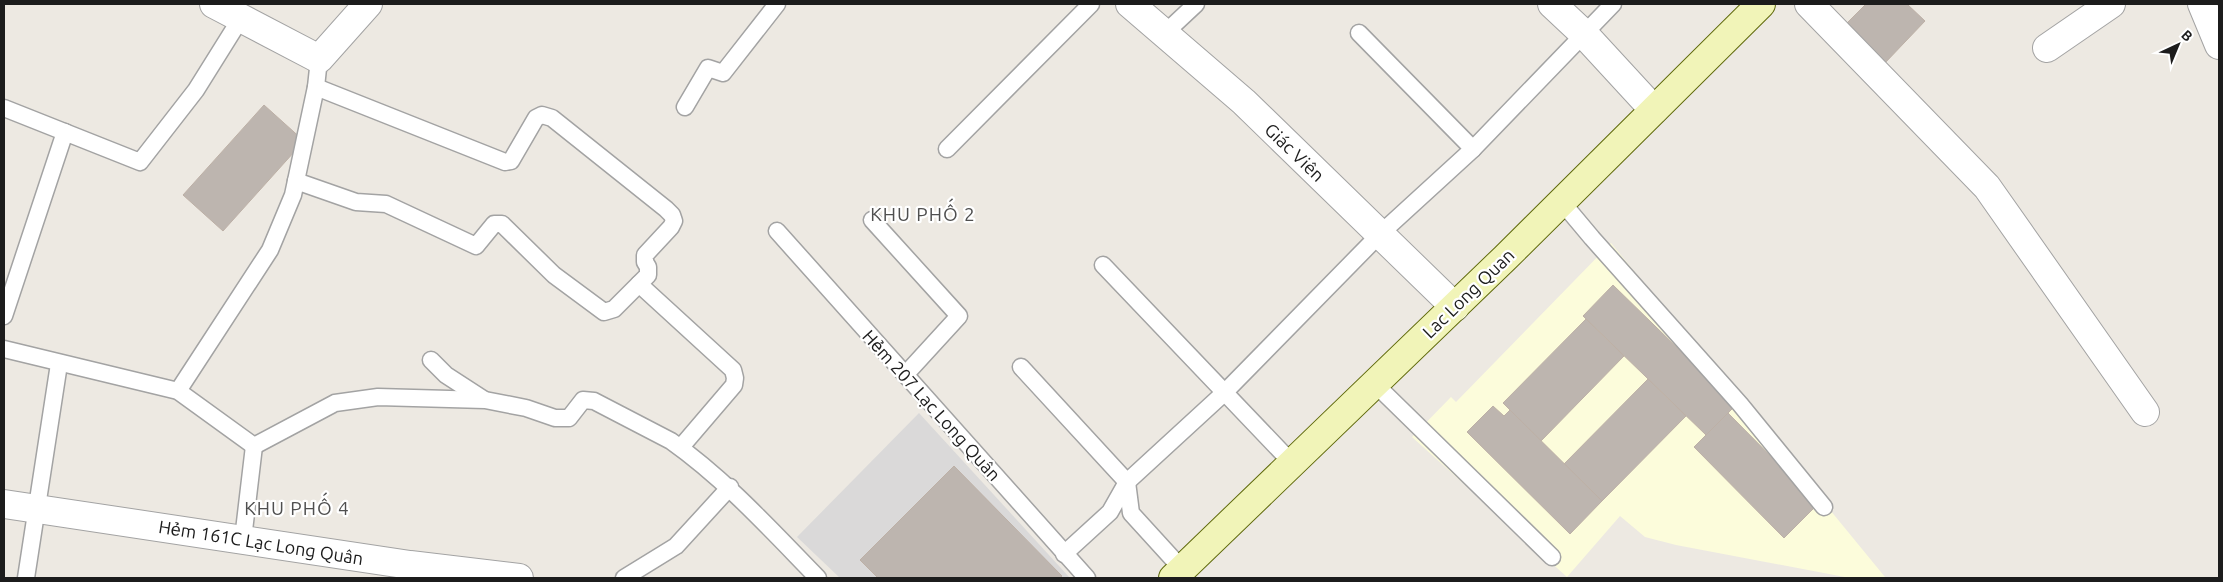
<svg xmlns="http://www.w3.org/2000/svg" width="2223" height="582" font-family="Ubuntu,sans-serif">
  <rect width="100%" height="100%" fill="#ede9e2"/>
  <path fill="#dad9d9" d="M919,413L1070,578H840L797,537Z"/>
  <path fill="#fcfcdb" d="M1611,243L1885,577L1884,578H1850L1676,545L1645,537L1620,516L1567,577L1412,437L1451,397L1456,402Z"/>
  <g fill="#bdb5af" stroke="#bdb0a6">
    <path d="M1866,4H1907L1925,21L1884,64L1844,26Z"/>
    <path d="M264,105L304,141L223,231L183,195Z"/>
    <path d="M1613,285L1736,405L1706,435L1583,316Z"/>
    <path d="M1586,319L1624,356L1541,441L1503,403Z"/>
    <path d="M1648,379L1686,416L1602,501L1564,464Z"/>
    <path d="M1493,406L1504,416L1510,410L1602,501L1570,534L1467,432Z"/>
    <path d="M1728,413L1818,504L1784,538L1694,447Z"/>
    <path d="M954,466L1062,576L1060,578H878L860,560Z"/>
  </g>
  <g fill="none" stroke-linecap="round" stroke-linejoin="round">
    <defs>
      <g id="service">
        <path d="M1165,33L1196,4"/>
        <path d="M1359,33L1473,149"/>
        <path d="M685,107L708,68L723,73L777,4"/>
        <path d="M4,108L140,162L196,90L241,18"/>
        <path d="M947,149L1091,4"/>
        <path d="M296,181L356,202L386,204L476,246L494,224H502L554,275L604,312L614,309L648,275V267L645,262V255L671,227L674,221L672,215L666,209L552,118L542,115L536,118L511,161L505,162L316,87"/>
        <path d="M1561,201L1592,238L1740,404L1824,507"/>
        <path d="M872,220L959,316L905,375"/>
        <path d="M777,231L1087,578"/>
        <path d="M1103,265L1292,463"/>
        <path d="M639,284L733,370L735,378L734,385L681,447"/>
        <path d="M4,316L65,132"/>
        <path d="M4,349L178,391L254,446L335,403L378,397L485,400L526,408L555,418H569L583,400L594,401L671,441C726,480 771,530 818,578"/>
        <path d="M431,360L446,375L483,399"/>
        <path d="M1021,367L1127,482L1131,513L1182,569"/>
        <path d="M1374,383L1552,557"/>
        <path d="M178,391L270,250L293,195L316,87L319,59"/>
        <path d="M243,539L254,446"/>
        <path d="M1064,554L1110,512L1127,482L1224,393L1380,234L1473,149L1613,4"/>
        <path d="M26,578L59,364"/>
        <path d="M624,578L676,546L730,487"/>
      </g>
      <g id="minor">
        <path d="M214,4L319,59L368,4"/>
        <path d="M1552,4L1584,34L1654,110"/>
        <path d="M1809,4L1987,187L2145,412"/>
        <path d="M2202,4L2219,45"/>
        <path d="M2047,48L2111,4"/>
        <path d="M4,504L410,565L519,578"/>
      </g>
      <path id="tertiary" d="M1130,4L1244,102L1455,307"/>
      <path id="secondary" d="M1173,578L1505,258L1761,4"/>
    </defs>
    <use href="#service" stroke="#a3a3a3" stroke-width="19"/>
    <use href="#minor" stroke="#a3a3a3" stroke-width="30"/>
    <use href="#tertiary" stroke="#a3a3a3" stroke-width="30"/>
    <use href="#secondary" stroke="#606a0c" stroke-width="30"/>
    <use href="#service" stroke="#fff" stroke-width="16"/>
    <use href="#minor" stroke="#fff" stroke-width="28"/>
    <use href="#tertiary" stroke="#fff" stroke-width="28"/>
    <use href="#secondary" stroke="#f1f4b8" stroke-width="28"/>
  </g>
  <g text-anchor="middle" dominant-baseline="central" stroke-width="4.5" stroke-linejoin="round" paint-order="stroke">
    <g font-size="18" fill="#1c1c1c" stroke="#fff">
      <text transform="translate(1295 152) rotate(44)">Giác Viên</text>
      <text transform="translate(1468 293) rotate(-44)">Lac Long Quan</text>
      <text transform="translate(932 405) rotate(48)">Hẻm 207 Lạc Long Quân</text>
      <text transform="translate(261 542) rotate(9)">Hẻm 161C Lạc Long Quân</text>
    </g>
    <g font-size="19" letter-spacing="1" fill="#4f4f4f" stroke="#fff">
      <text x="923" y="214">KHU PHỐ 2</text>
      <text x="297" y="508">KHU PHỐ 4</text>
    </g>
  </g>
  <rect width="2223" height="582" fill="none" stroke="#1c1c1c" stroke-width="10"/>
  <g transform="translate(2178 45) rotate(44)" stroke="#ffffff" stroke-width="4" paint-order="stroke">
  <path d="M0-4L9 19L0 12L-9 19Z" fill="#1c1c1c"/>
  <text y="-8" font-size="14" font-weight="bold" text-anchor="middle" fill="#1c1c1c">B</text>
  </g>
</svg>
